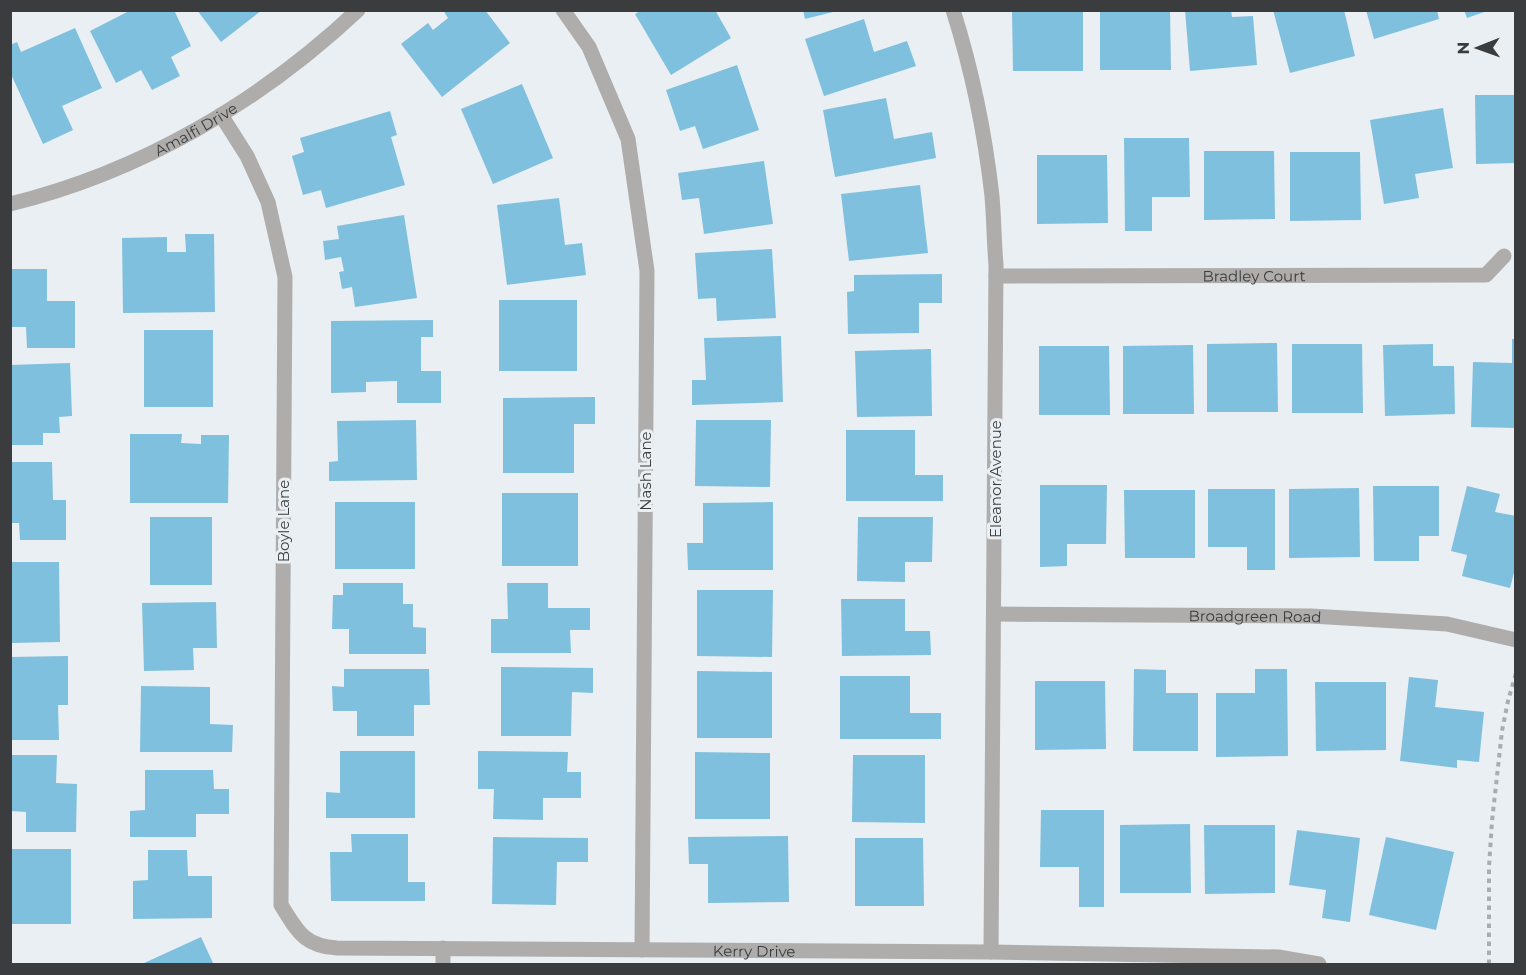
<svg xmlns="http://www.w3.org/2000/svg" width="1526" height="975" font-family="Montserrat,sans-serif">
  <rect width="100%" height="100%" fill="#e9eff2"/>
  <g fill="#7fc0df">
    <path d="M131,10H174L191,46L171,57L180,76L152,90L141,70L116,83L90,31Z"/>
    <path d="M197,10H262L221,42Z"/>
    <path d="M443,10H485L510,43L442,97L401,44L428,23L433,30L448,18Z"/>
    <path d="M642,10H715L731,38L671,75L635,14Z"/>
    <path d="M803,10H837V11L805,19Z"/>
    <path d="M1012,10H1083V71H1013Z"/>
    <path d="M1100,10H1170L1171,70H1100Z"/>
    <path d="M1185,10H1231L1232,17L1253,16L1257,65L1190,71Z"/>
    <path d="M1273,10H1344L1355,56L1290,73Z"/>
    <path d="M1366,10H1437L1439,19L1374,39Z"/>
    <path d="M1464,10H1487V11L1467,18Z"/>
    <path d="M864,19L874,52L907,41L916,66L824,96L805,39Z"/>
    <path d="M75,28L102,88L62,106L73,130L43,144L10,72V45L17,42L21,52Z"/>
    <path d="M737,65L759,130L703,149L695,126L680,131L666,90Z"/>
    <path d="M522,84L553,158L493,184L461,109Z"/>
    <path d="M1475,95H1516V163L1476,164Z"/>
    <path d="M886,98L894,139L932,132L936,158L835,177L823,110Z"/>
    <path d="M1443,108L1453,168L1415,174L1419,198L1384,204L1370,120Z"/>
    <path d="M390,111L397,135L391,137L405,185L326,208L321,190L303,195L292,156L304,152L300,138Z"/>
    <path d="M1124,138H1189L1190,197H1152V231H1125Z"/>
    <path d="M1204,151H1274L1275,219L1204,220Z"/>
    <path d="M1290,152H1360L1361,220L1290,221Z"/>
    <path d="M1037,155H1107L1108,223L1037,224Z"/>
    <path d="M764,161L773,224L704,234L699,198L682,200L678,173Z"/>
    <path d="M920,185L928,253L849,261L841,194Z"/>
    <path d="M559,198L565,245L582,243L586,275L507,285L497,205Z"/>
    <path d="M404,215L417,298L355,307L352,287L342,289L339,272L344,271L341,257L325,260L323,241L339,239L337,226Z"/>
    <path d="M185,234H214L215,312L123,313L122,238L167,237V252H186Z"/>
    <path d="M772,249L776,318L717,321L716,298L698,299L695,253Z"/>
    <path d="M10,269H47V301H75V348H27L26,327H10Z"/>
    <path d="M942,274V303H919V333L848,334L847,292L854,291V275Z"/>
    <rect x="499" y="300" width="78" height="71"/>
    <path d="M433,320V337H421V371H441V403H397V381L366,382V392L331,393V321Z"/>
    <rect x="144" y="330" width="69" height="77"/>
    <path d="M781,336L783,402L692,405V380H706L704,338Z"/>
    <path d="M1512,339H1516V428L1471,427L1473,362L1512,363Z"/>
    <path d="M1277,343L1278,412H1207V344Z"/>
    <path d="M1292,344H1362L1363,413H1292Z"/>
    <path d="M1433,344V366H1454L1455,414L1385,416L1383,345Z"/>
    <path d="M1193,345L1194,414H1123V346Z"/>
    <path d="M1039,346H1109L1110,415H1039Z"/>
    <path d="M931,349L932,416L857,417L855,351Z"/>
    <path d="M70,363L72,416L59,417L60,433H43V445H10V365Z"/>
    <path d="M595,397V424H574V473H503V398Z"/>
    <path d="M416,420L417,480L329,481V462L338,461L337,421Z"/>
    <path d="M696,420H771L770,487L695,486Z"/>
    <path d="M846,430H915V475H943V501H846Z"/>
    <path d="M130,434H182L181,443L201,444V435H229L228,503H130Z"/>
    <path d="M10,462H52L53,500H66V540H20L19,523H10Z"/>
    <path d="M1040,485H1107L1106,544H1067V566L1040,567Z"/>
    <path d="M1373,486H1439V536H1419V561H1374Z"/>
    <path d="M1467,486L1500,494L1495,512L1516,516V565L1510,588L1462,576L1467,555L1451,551Z"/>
    <path d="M1359,488L1360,557L1289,558V489Z"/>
    <path d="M1208,489H1275V570H1247V547H1208Z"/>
    <path d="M1124,490H1195V558H1125Z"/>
    <rect x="502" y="493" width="76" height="73"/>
    <rect x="335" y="502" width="80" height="67"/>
    <path d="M773,502V570H688L687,543H703V503Z"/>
    <rect x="150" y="517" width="62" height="68"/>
    <path d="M858,517H933L932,562H905V582L857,581Z"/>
    <path d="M10,562H59L60,642L10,643Z"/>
    <path d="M343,583H403V604H413V627L426,628V654H349V629H332L333,595H343Z"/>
    <path d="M507,583H548V608H590V630H570L571,653H491V619H508Z"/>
    <path d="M697,590H773L772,657L697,656Z"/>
    <path d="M841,599H905V631H930L931,655L842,656Z"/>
    <path d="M216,602L217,648H193L194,670L144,671L142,603Z"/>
    <path d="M68,656V705H58L59,740H10V657Z"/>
    <path d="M501,667L593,668V693L572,692L571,736H501Z"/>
    <path d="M344,669H429L430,705H414V736H357V711H333L332,686L344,687Z"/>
    <path d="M1134,669L1166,670V693H1198V751H1133Z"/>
    <path d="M1255,669H1287L1288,756L1216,757V693H1255Z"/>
    <path d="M697,671L772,672V738H697Z"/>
    <path d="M840,676H910V713H941V739H840Z"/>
    <path d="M1409,677L1438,680L1435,707L1484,712L1479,762L1457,760V768L1400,761Z"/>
    <path d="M1035,681H1105L1106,749L1035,750Z"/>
    <path d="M1315,682H1386V750L1316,751Z"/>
    <path d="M141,686L210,687V724L233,725L232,752H140Z"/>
    <path d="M340,751H415V818H326V792L340,793Z"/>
    <path d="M478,751L568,752L567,772H581V798H543V820L493,819L494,789H478Z"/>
    <path d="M695,752L770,753V819H695Z"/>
    <path d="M10,755H57L56,783L77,784L76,832H26V812L10,811Z"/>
    <path d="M853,755H925V823L852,822Z"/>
    <path d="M145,770H213L214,789H229V814H196V837H130V811L145,810Z"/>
    <path d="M1041,810H1104V907H1079V867H1040Z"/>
    <path d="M1190,824L1191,893H1120V825Z"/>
    <path d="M1204,825H1275V893L1205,894Z"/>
    <path d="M1297,830L1360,838L1350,922L1322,918L1326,890L1289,885Z"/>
    <path d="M351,834H408V882H425V901H331L330,852H352Z"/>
    <path d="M788,836L789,902L708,903V864H689L688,837Z"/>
    <path d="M493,837L588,838V862H557L556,905L492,904Z"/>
    <path d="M1386,837L1454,852L1436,930L1369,915Z"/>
    <path d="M855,838H923L924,906H855Z"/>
    <rect x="10" y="849" width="61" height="75"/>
    <path d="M148,850H187L188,876H212V918L133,919V881L148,880Z"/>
    <path d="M201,937L213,963L209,964H142Z"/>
  </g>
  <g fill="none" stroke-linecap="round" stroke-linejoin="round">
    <path stroke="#a8adaf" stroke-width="4" stroke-dasharray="4.5 4.5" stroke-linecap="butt" d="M1489,964V867L1492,821L1502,731L1508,701L1516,673"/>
    <g stroke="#afacac" stroke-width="15">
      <path d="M563,10L589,47L628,139L647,271L642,950"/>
      <path d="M953,10C972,70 985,134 992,196C994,219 994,242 996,265L991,952"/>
      <path id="s1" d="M221,115L247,156L268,202L285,277L281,905C297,930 303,946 337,948L991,952L1278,957L1319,964"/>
      <path id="s2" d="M10,204C141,172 260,102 358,10"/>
      <path id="s3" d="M996,276L1486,275L1504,256"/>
      <path id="s4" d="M994,614L1311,616L1447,624L1516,640"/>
      <path d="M443,964V948"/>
    </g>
  </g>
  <g text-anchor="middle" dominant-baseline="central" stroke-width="6" stroke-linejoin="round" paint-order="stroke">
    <g font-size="15" fill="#3a3c3d" stroke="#e9eff2">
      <text stroke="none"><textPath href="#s2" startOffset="201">Amalfi Drive</textPath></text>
      <text stroke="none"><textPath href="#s3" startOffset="258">Bradley Court</textPath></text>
      <text transform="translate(645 471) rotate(-90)">Nash Lane</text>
      <text transform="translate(995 479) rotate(-90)">Eleanor Avenue</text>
      <text transform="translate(283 521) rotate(-90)">Boyle Lane</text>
      <text stroke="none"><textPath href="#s4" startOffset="261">Broadgreen Road</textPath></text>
      <text stroke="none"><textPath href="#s1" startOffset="1296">Kerry Drive</textPath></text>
    </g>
  </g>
  <rect width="1526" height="975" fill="none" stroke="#3a3c3d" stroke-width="24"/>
  <g transform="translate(1478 48) rotate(269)" stroke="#e9eff2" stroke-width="4.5" paint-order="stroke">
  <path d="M0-4.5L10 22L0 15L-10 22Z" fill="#3a3c3d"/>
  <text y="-9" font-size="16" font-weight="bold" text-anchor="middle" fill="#3a3c3d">N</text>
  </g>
</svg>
